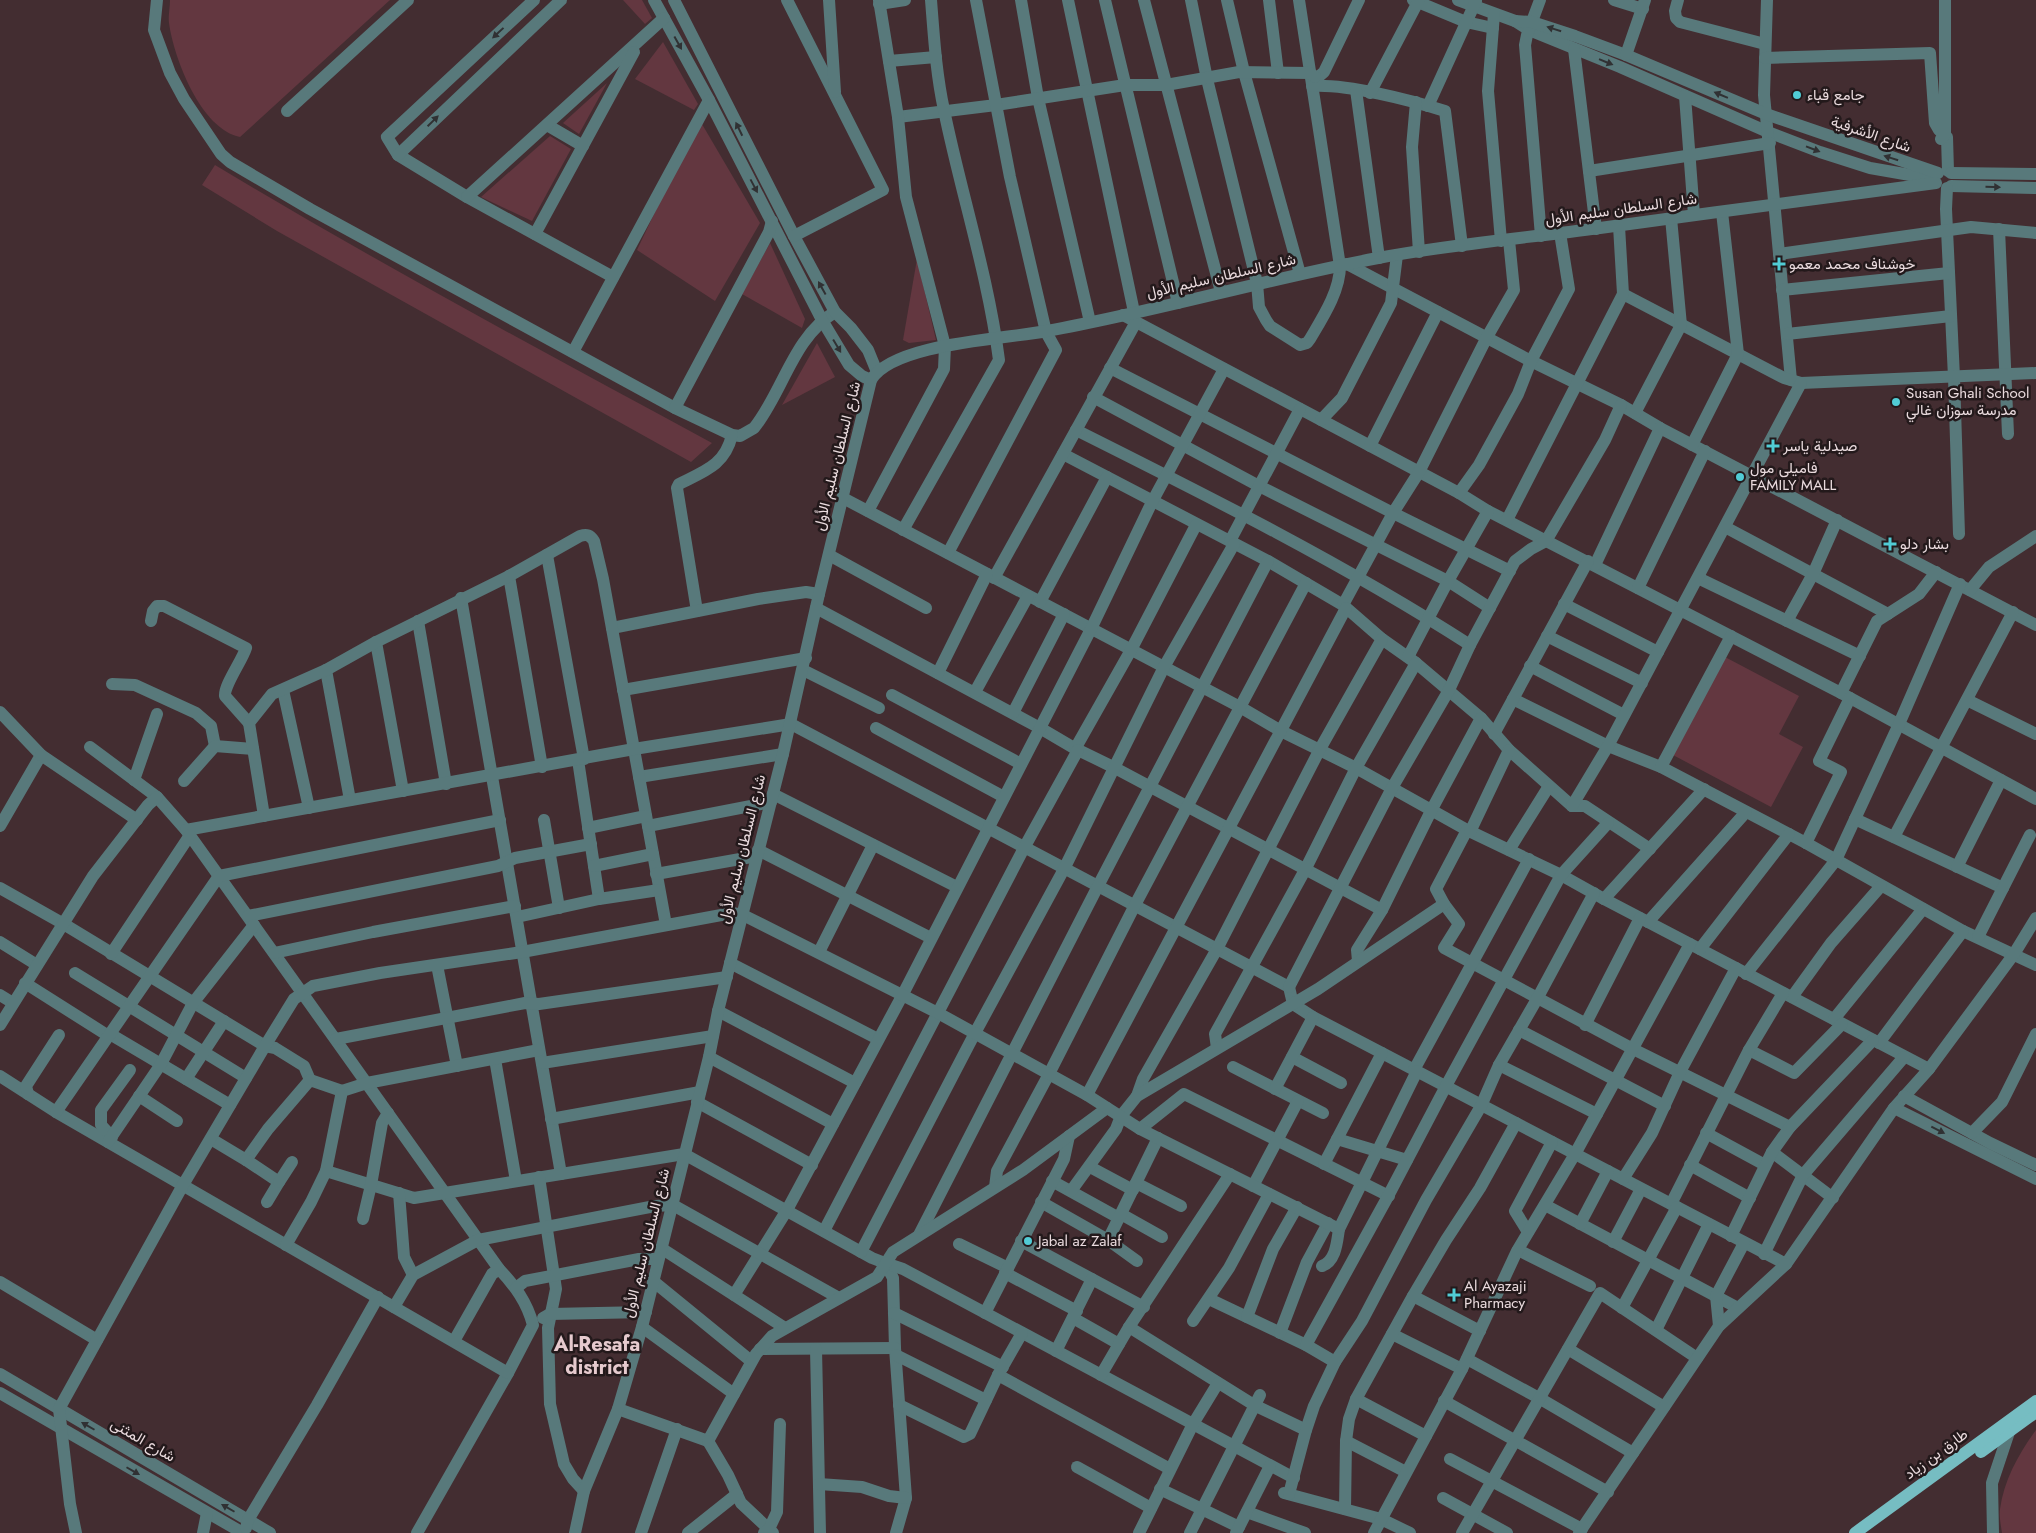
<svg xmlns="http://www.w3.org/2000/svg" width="2036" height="1533" font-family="Jost,Vazirmatn,sans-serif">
  <rect width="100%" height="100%" fill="#432d31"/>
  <g fill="#633740">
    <path d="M170,0H390L240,137C201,129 174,59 169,23C168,16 170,8 170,0Z"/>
    <path d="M623,0H642L652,18L645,24Z"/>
    <path d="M663,42L698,104L694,110L635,79Z"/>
    <path d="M607,83L579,134L563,123Z"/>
    <path d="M699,119L760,223L715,301L637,250Z"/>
    <path d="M550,136L571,149L532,221L481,197Z"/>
    <path d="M215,165C378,263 545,353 712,443L691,462L277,231L202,185Z"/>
    <path d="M770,243L805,319L802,328L742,294Z"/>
    <path d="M917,259L936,340L909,343L903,340Z"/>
    <path d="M817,343L835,377L782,405Z"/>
    <path d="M1725,657L1799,696L1779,734L1803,747L1771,807L1673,755Z"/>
    <path d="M2036,1430V1533H2002C2001,1526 1999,1517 2000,1509C2004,1480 2019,1453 2036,1430Z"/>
  </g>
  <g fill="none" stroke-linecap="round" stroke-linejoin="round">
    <g stroke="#58797b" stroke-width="12">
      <path d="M157,0L154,30L170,73L184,99L221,154L230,162L310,209L675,408L732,435L740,436L754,428C783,392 793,337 835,312"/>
      <path d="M534,0L387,137L398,155L467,197L613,277"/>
      <path d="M654,0L709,100L822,320L849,365L862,376L871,380"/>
      <path d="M674,0L794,236L835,312L851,328L868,350L877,372"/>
      <path d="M787,0L883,190L794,236"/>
      <path d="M829,0L835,92"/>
      <path d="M1021,0L1038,98L1090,322"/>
      <path d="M1068,0L1134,312"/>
      <path d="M1105,0L1178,303"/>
      <path d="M1144,0L1221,292"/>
      <path d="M1191,0L1207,79L1257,283L1259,307L1266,320L1270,326L1300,345L1307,343L1310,339C1323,317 1340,291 1340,266L1299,0"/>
      <path d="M1227,0L1244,72L1300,274"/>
      <path d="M1269,0L1278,73"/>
      <path d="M1413,0L1466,22L1493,28"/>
      <path d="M1458,0L1515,21L1529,30L1620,67L1768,132L1820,152L1870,168L1933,179"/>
      <path d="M1540,0L1527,35L1525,45L1541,236"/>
      <path d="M1614,0L1643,9"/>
      <path d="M1678,0L1675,11L1676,18L1680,22L1765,44"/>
      <path d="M1767,0L1764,95L1791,380"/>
      <path d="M879,4L905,0"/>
      <path d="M1494,14L1488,91L1501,241"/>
      <path d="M1515,21L1532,22L1575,36L1626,55L1766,114L1938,173"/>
      <path d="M1574,49L1596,229"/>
      <path d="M1626,55L1645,0"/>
      <path d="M1765,58L1930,53L1935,123L1939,130L1947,137L1948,171"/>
      <path d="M889,61L936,57"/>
      <path d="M1319,85L1317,78L1324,72L1359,0"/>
      <path d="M1312,86C1348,84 1410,100 1445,111L1462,246"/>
      <path d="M1356,90L1379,258"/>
      <path d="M1370,93L1419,0"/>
      <path d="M1685,96L1694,215"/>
      <path d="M1416,102L1412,147L1419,252"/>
      <path d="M1428,106L1476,1"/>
      <path d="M287,111L408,0"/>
      <path d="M898,117L996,105L1125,85H1166L1239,72L1310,73L1315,77"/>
      <path d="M547,125L583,146"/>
      <path d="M1941,139L1945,134V0"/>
      <path d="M398,155L561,0"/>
      <path d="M1589,171L1770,143"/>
      <path d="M1951,173L2036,174"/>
      <path d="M1951,186L2036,188"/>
      <path d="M1947,188L1946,209L1954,377L1959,534"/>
      <path d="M467,197L664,18"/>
      <path d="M1999,229L2008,434"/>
      <path d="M535,234L634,52"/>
      <path d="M1779,254L1971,227L2036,233"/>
      <path d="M1347,264L1531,361L1621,405L1660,428L2036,625"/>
      <path d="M1782,290L1949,273"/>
      <path d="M1623,294L1784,378L1801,383L2036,373"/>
      <path d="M1123,315L1459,493L1488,511L1841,693L2036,799"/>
      <path d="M1787,334L1951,316"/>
      <path d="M573,352L709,100"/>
      <path d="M1110,368L1393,513L1510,571"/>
      <path d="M1093,397L1259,486L1448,581L1490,608"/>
      <path d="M675,408L769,232L772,221"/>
      <path d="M1635,413L1681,325L1671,218"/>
      <path d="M1321,420L1342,398L1391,303L1397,255"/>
      <path d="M1076,430C1210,497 1344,564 1470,645"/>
      <path d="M1692,445L1738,354L1722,212"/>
      <path d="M1370,446L1438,312"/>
      <path d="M1063,454L1268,561L1343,605L1382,639L1416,663L1481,718L1509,750L1572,806H1585L1650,849"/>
      <path d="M1459,493L1479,465L1518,394L1531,361L1569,289L1560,233"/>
      <path d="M843,498L1240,707L1281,731L1356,768L1467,830L1561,875L1604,899L1929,1069"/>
      <path d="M868,511L944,369L945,346L906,197L898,117L879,0"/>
      <path d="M1507,520L1623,294L1619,226"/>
      <path d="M1725,527L1888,614"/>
      <path d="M903,530L999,360C988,275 961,193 944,110C936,73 934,37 931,0"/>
      <path d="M1230,541L1300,409"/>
      <path d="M948,553L1056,350L1046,332L1010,177L976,0"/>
      <path d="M547,555L584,759"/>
      <path d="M829,555L926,608"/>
      <path d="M1595,565L1660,428"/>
      <path d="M509,576L542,767"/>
      <path d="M994,578L1136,322"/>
      <path d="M1698,578L1860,656"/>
      <path d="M1638,588L1705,451"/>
      <path d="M1970,590L1989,567L2036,536"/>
      <path d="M461,598L561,1174"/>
      <path d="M1040,602L1107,477"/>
      <path d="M1564,604L1658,652"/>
      <path d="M1343,605L1393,513L1419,472L1487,337L1514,290L1509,240"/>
      <path d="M816,608L1040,728L1074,748L1113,767L1382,910"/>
      <path d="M697,611L677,488L679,484C705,471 725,465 732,435"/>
      <path d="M151,621L153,611L157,606H164L246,648C242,661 224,685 225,696L249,723"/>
      <path d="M418,621L446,784"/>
      <path d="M1787,621L1813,574L1837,520"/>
      <path d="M612,628L758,599L806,592L819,594"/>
      <path d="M1547,636L1642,683"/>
      <path d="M376,642L403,791"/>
      <path d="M1408,657L1448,581L1488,511"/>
      <path d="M1530,666L1624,715"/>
      <path d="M326,670L350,800"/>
      <path d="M803,670L879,708"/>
      <path d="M938,673L987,574"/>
      <path d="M112,684L135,685L196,713L211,726L215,746"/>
      <path d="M283,690L309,808"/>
      <path d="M623,690L806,658"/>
      <path d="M975,692L1028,596"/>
      <path d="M1841,693L1877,621L1919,594L1936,572"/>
      <path d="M892,695L1021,764"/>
      <path d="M1513,699L1608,746L1661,767L1806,843L1963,931L2036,965"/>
      <path d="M1967,700L2036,734"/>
      <path d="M0,712L41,755L0,826"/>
      <path d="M1013,713L1064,614"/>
      <path d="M876,728L1004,797"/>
      <path d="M1494,734L1588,561"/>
      <path d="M90,747L157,797L186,830L499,1269C515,1286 527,1302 533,1325L508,1373L417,1533"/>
      <path d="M1075,749L1131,650L1196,525"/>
      <path d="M41,755L137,820"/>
      <path d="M578,760L599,899"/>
      <path d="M1661,767L1731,636"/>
      <path d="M639,777L783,754"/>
      <path d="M134,780L157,714"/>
      <path d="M184,781L215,746L253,749"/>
      <path d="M773,794L957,887"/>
      <path d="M1572,806L1608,746L1801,383"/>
      <path d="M264,816L249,723L272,694L326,670L376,642L509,576L580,536C587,534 590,535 594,541L603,579L666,925"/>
      <path d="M1855,819L2003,888"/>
      <path d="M544,820L559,908"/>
      <path d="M648,826L771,802"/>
      <path d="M588,828L646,816"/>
      <path d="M186,830L634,749L791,724L1289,987L1293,1004L1313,1017L1786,1264L1894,1108L1929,1069L2014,954L2036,918"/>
      <path d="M1467,830L1436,889L1444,904L1459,924L1444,948L1633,1049L1790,1127"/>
      <path d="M1470,832L1509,750"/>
      <path d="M1894,837L2013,612"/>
      <path d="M1806,843L1841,772L1819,761L1850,698"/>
      <path d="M758,850L931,938"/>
      <path d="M1509,850L1549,786"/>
      <path d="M594,866L653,854"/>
      <path d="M1957,867L2001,780"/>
      <path d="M656,874L757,856"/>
      <path d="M0,888L62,923L265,1046L275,1048L304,1066L310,1080"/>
      <path d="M1604,899L1704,789"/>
      <path d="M248,916L498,866L515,858L591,844"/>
      <path d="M517,917L599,899L659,890"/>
      <path d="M1648,922L1746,812"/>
      <path d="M1978,937L2030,835"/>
      <path d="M0,942L37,965"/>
      <path d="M1700,949L1789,834"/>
      <path d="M819,952L873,845"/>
      <path d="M274,953L373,932L515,906"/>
      <path d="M111,954L190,835"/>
      <path d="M1358,961L1357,950L1382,910L1432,809L1481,718"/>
      <path d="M730,963L878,1039"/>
      <path d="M437,965L457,1066"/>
      <path d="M75,973L246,1078"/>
      <path d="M1746,974L1836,860L1899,724L1960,584"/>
      <path d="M25,983L107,1035L110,1034L230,1105"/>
      <path d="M1289,987L1392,788L1449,690L1470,645L1515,561L1531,549L1546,541L1605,440L1621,405"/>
      <path d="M0,995L13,1003"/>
      <path d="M1792,997L1831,943L1881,886"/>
      <path d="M718,1011L855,1083"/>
      <path d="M1834,1019L1923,909"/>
      <path d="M0,1025L93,876L148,805L157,797"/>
      <path d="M1585,1025L1640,918"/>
      <path d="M1519,1030L1665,1106"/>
      <path d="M336,1039L525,1003L539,1004L727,977"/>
      <path d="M1879,1043L1963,931"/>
      <path d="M1217,1048L1215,1034L1305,870L1356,768L1416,663"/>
      <path d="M1749,1050L1794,1073L1842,1024"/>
      <path d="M709,1057L833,1124"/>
      <path d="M1292,1057L1341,1083"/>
      <path d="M495,1059L516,1181"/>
      <path d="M542,1063L713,1036"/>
      <path d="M1499,1065L1597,1114"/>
      <path d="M1233,1067L1323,1113"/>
      <path d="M1414,1070L1529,859"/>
      <path d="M0,1076L56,1112L508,1373"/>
      <path d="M186,1079L224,1021"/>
      <path d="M1275,1089L1313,1017"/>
      <path d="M28,1094L26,1086L59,1035"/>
      <path d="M1087,1095L1346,608"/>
      <path d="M139,1096L177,1121"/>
      <path d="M1137,1096L1143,1079L1217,949L1320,749L1382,639"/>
      <path d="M1904,1096L1990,1143L2036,1165"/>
      <path d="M697,1102L812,1165"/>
      <path d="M1894,1108L2036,1179"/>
      <path d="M56,1112L219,876L500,820"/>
      <path d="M551,1119L700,1092"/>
      <path d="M1140,1129L1184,1094L1389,1196"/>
      <path d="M1706,1133L1765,1165"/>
      <path d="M1972,1133L2002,1102L2036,1034"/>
      <path d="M112,1137L101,1125V1110L130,1070"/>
      <path d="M211,1139L246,1160L268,1129L310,1080L342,1091"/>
      <path d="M1337,1139L1407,1160"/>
      <path d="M108,1142L161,1064L193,1003L254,925"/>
      <path d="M1772,1152L1833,1198"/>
      <path d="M246,1160L279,1182L267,1202"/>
      <path d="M1324,1164L1382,1053"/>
      <path d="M1690,1165L1750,1198"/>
      <path d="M1090,1167L1133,1190"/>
      <path d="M326,1171L414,1198L684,1154L872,1258L885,1263L893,1278L895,1348L906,1498L896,1533"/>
      <path d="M539,1177L556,1289L548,1328L550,1404L564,1464L573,1479L584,1491"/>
      <path d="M1623,1179L1652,1133L1680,1072L1736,968"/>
      <path d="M1052,1181L1119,1218"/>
      <path d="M279,1182L292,1162"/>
      <path d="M1136,1183L1181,1206"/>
      <path d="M1253,1186L1298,1101"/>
      <path d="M995,1187L997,1171L1049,1074L1135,905L1306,583"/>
      <path d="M1071,1191L1116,1129L1121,1116L1137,1096L1318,989L1444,904"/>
      <path d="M399,1193L404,1257L413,1275"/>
      <path d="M1041,1202L1108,1240L1137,1261"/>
      <path d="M1671,1204L1749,1050L1783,993"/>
      <path d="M1545,1205L1738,1308"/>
      <path d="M1121,1214L1162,1237"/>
      <path d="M363,1219L371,1185L382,1123L388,1113"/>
      <path d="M1580,1224L1608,1171"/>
      <path d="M824,1231L1024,848L1078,750"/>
      <path d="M1528,1232L1515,1211L1552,1142"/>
      <path d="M919,1235L1098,886L1268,561"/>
      <path d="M1731,1236L1772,1152L1790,1127L1873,1040"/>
      <path d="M1108,1240L1158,1138"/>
      <path d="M1021,1241L1144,1307"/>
      <path d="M1613,1242L1641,1189"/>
      <path d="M959,1244L1008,1268"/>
      <path d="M286,1245L311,1202L326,1171L342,1091L367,1083L539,1050"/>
      <path d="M661,1248L785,1328"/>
      <path d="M1518,1250L1590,1286"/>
      <path d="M861,1252L975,1033L1064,869L1164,667L1234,544"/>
      <path d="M1764,1254L1803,1175L1904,1057"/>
      <path d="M885,1263L903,1269L1294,1478"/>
      <path d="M1322,1266C1336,1261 1337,1242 1339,1229L1417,1071"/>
      <path d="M1005,1273L1077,1311"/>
      <path d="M653,1281L751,1361"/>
      <path d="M0,1282L97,1340"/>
      <path d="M516,1288L525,1281L639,1259H658"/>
      <path d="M734,1295L787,1210L902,996L1091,629L1152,502L1224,369"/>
      <path d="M1413,1296L1480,1331"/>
      <path d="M1209,1299L1306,1345L1335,1362"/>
      <path d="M394,1307L413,1275L478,1240L655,1206L673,1205L839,1298"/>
      <path d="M1622,1308L1677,1207"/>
      <path d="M894,1313L1003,1367"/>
      <path d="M985,1313L1064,1159L1069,1136"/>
      <path d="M1247,1317L1273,1249L1297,1207"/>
      <path d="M543,1318L550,1314L646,1312"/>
      <path d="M1073,1318L1119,1344"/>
      <path d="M1193,1321L1229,1268L1269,1194"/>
      <path d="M1719,1326L1716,1296L1744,1243"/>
      <path d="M642,1327L734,1394"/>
      <path d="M1129,1327L1254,1405L1306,1430"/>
      <path d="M1656,1330L1709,1224"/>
      <path d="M1280,1333L1307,1262L1328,1223"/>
      <path d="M1392,1334L1462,1369"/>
      <path d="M454,1341L492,1274L499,1269"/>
      <path d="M1306,1345L1386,1200L1446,1086L1561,875L1608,823"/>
      <path d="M760,1349L895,1348"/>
      <path d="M816,1349L820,1533"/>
      <path d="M1568,1349L1664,1407"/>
      <path d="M1056,1351L1092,1279"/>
      <path d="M896,1355L986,1400"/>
      <path d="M1467,1359L1539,1398L1633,1453"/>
      <path d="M0,1374L270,1533"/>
      <path d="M998,1375L1170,1469"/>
      <path d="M1101,1375L1129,1327L1230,1174"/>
      <path d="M0,1393L243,1533"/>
      <path d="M1356,1399L1426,1436"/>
      <path d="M1444,1401L1608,1492"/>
      <path d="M899,1405L964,1437L970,1434L998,1375L1022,1333"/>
      <path d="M618,1409L708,1441L756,1354L772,1336L877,1277L893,1252L1023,1170L1107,1108"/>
      <path d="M708,1441L728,1475L741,1503L773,1533"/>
      <path d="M1346,1441L1406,1472"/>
      <path d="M1450,1459L1582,1529"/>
      <path d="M1077,1467L1151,1508"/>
      <path d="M819,1484L862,1487L889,1496L906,1498"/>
      <path d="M1160,1489L1239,1527"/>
      <path d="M1284,1493L1381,1519L1410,1533"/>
      <path d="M1289,1494L1306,1430L1314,1406L1326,1381L1335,1362L1362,1321L1426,1200L1481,1106L1499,1065L1537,999L1594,893"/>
      <path d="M1443,1498L1507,1533"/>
      <path d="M1345,1509L1346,1441L1349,1419L1356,1399L1413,1296L1446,1240L1480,1188L1516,1123"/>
      <path d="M1247,1512L1305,1533"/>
      <path d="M246,1528L248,1520L317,1405L378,1297"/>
      <path d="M76,1533L70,1504L59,1409L183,1185L265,1046L294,999L313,986L380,973L522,952L732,913L743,915L938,1013L1087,1095L1140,1129L1339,1229"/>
      <path d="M203,1533L207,1513"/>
      <path d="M575,1533L584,1491L618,1409L642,1327L709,1057L718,1011L783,754L819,594L871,380C893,343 1006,339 1047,331C1158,311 1266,279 1378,258C1451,244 1526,238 1600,228C1712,213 1824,197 1936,183"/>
      <path d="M641,1533L677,1429"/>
      <path d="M688,1533L737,1494"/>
      <path d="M764,1533L769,1529L777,1512L780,1424"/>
      <path d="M1139,1533L1193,1424L1218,1383"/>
      <path d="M1190,1533L1260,1395"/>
      <path d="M1236,1533L1270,1466"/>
      <path d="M1374,1533L1462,1369L1517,1251L1575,1154L1690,944"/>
      <path d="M1462,1533L1600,1293L1697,1358"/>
      <path d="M1579,1533L1719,1326L1786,1264"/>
      <path d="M1993,1533L1992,1483L2009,1432"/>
    </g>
    <g stroke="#76bdc2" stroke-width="12">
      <path d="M1981,1452L2036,1412"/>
      <path d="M1855,1533L2036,1401"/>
    </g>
  </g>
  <defs><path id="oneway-solid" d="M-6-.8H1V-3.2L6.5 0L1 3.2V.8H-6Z" transform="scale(1.25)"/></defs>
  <g fill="#303133">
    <use href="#oneway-solid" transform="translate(1554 29) rotate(-162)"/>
    <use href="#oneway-solid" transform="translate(498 33) rotate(137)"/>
    <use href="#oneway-solid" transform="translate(678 43) rotate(61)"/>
    <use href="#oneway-solid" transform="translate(1606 62) rotate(22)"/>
    <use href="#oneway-solid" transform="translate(1721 95) rotate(-157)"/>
    <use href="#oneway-solid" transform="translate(433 121) rotate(-44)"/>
    <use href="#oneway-solid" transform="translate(739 129) rotate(-116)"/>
    <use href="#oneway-solid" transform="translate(1813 149) rotate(21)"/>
    <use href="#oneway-solid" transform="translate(1891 158) rotate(-162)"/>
    <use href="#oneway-solid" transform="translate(754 186) rotate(62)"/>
    <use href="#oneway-solid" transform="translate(1993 187) rotate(1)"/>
    <use href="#oneway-solid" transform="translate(822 288) rotate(-119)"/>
    <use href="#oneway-solid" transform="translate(837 346) rotate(59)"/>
    <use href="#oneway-solid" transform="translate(1938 1130) rotate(27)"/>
    <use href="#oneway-solid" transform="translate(88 1426) rotate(-150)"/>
    <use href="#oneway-solid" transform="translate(133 1471) rotate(30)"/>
    <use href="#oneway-solid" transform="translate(228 1508) rotate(-150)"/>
  </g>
  <g fill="#51ccd5" stroke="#23191b" stroke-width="2">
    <circle cx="1797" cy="95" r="5"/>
    <path d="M1776.5 256.5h5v5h5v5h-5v5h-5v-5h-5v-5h5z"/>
    <circle cx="1896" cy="402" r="5"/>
    <path d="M1770.5 438.5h5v5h5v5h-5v5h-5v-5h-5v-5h5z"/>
    <circle cx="1740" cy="477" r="5"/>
    <path d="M1887.5 536.5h5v5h5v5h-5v5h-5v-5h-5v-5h5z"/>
    <circle cx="1028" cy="1241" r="5"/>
    <path d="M1451.5 1287.5h5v5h5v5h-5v5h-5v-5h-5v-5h5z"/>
  </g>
  <g text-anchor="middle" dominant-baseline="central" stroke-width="5" stroke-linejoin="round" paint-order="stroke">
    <g font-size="15" fill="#eadbde" stroke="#23191b" text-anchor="start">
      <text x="1807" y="95">جامع قباء</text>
      <text x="1789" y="264">خوشناف محمد معمو</text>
      <text x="1906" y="393">Susan Ghali School<tspan x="1906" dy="17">مدرسة سوزان غالي</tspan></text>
      <text x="1783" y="446">صيدلية ياسر</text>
      <text x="1750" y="468">فاميلي مول<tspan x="1750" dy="17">FAMILY MALL</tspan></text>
      <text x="1900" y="544">بشار دلو</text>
      <text x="1038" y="1241">Jabal az Zalaf</text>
      <text x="1464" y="1286">Al Ayazaji<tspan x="1464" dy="17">Pharmacy</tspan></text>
    </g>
    <g font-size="15" fill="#eadbde" stroke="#23191b">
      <text transform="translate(1871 134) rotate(19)">شارع الأشرفية</text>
      <text transform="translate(1621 209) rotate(-8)">شارع السلطان سليم الأول</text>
      <text transform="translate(1221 276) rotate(-13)">شارع السلطان سليم الأول</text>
      <text transform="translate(837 456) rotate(-76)">شارع السلطان سليم الأول</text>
      <text transform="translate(742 849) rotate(-76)">شارع السلطان سليم الأول</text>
      <text transform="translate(646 1243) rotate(-76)">شارع السلطان سليم الأول</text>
      <text transform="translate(143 1440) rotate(30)">شارع المثنى</text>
      <text transform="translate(1936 1454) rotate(-36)">طارق بن زياد</text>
    </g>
    <g font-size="20" font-weight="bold" fill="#e6cace" stroke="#23191b">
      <text x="597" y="1344">Al-Resafa<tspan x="597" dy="23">district</tspan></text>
    </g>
  </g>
</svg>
